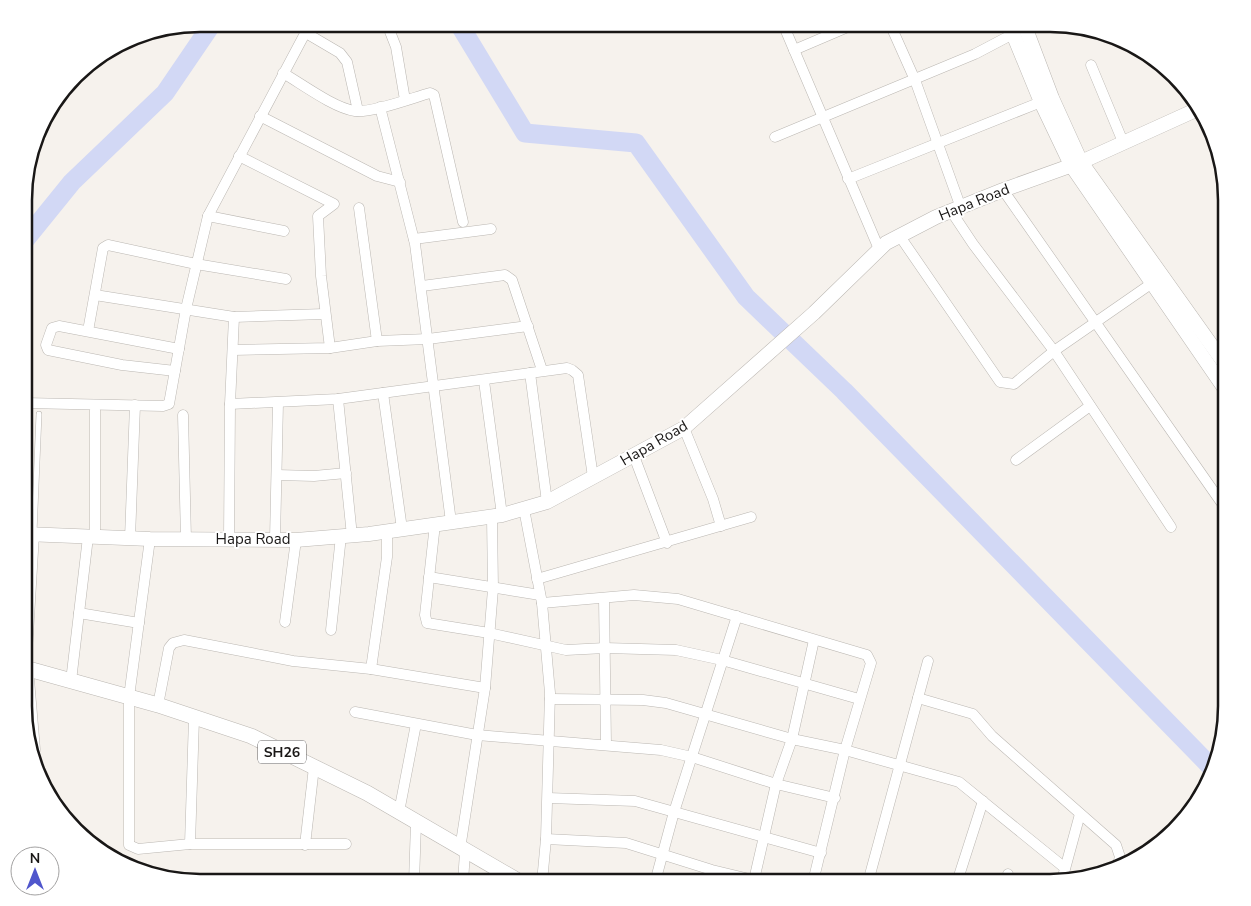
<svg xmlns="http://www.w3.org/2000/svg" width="1251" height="906" font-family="'Nunito Sans',sans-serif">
  <rect width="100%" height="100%" fill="#f6f2ed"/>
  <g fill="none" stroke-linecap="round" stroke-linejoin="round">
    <g stroke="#d2d8f5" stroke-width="19">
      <path d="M459,24L525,133L636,143L746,297L844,391L1214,770"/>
      <path d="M25,240L72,182L165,93L212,24"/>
    </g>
    <defs>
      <path id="lane" d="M34,533L39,414"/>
      <g id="street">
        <path d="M387,24L396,47L405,100"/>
        <path d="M783,24L879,249"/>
        <path d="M890,24L915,80L961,208"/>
        <path d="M306,33L340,53L347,62L358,111"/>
        <path d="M794,50L855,24"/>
        <path d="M1091,65L1123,142"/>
        <path d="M283,73C302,84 334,108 355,111C372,113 412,98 430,93L434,95L463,222"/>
        <path d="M380,107L415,244L451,522"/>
        <path d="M260,116L377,176L400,182"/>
        <path d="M775,137L975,54L1013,34"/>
        <path d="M239,156L334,204L318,216L321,276L330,348"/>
        <path d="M848,179L1041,102"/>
        <path d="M1003,190L1221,502"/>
        <path d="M359,208L377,341"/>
        <path d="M951,211L973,244L1054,351L1171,527"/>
        <path d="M208,216L284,231"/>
        <path d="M899,235L1000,382L1014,384L1054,351L1158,279"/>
        <path d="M414,239L491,229"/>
        <path d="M422,286L505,275L512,280L542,370"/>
        <path d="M95,295L234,317L324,314"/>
        <path d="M88,331L103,248L108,245L196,264L286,279"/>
        <path d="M233,350L330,348L377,341L428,339L528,326"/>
        <path d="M175,371L122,365L48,350L46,345L52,328L59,326L179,349"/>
        <path d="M530,373L547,502"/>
        <path d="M484,381L502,515"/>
        <path d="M383,393L402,529"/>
        <path d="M338,399L352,536"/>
        <path d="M25,403L163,406L169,404L186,309L208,216L310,24"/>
        <path d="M230,404L338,399L567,368L572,370L578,375L593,477"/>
        <path d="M183,415L186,539"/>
        <path d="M684,428L713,499L721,526"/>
        <path d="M634,456L667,543"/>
        <path d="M1016,460L1090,406"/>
        <path d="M277,475L314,476L346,473"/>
        <path d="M524,509L542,603L550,693L546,839L542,882"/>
        <path d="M435,524L425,615L427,623L489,633L566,650L605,648L676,650L722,660L859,699"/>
        <path d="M95,537V410"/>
        <path d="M130,538L135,405"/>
        <path d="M150,539L129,697V845L138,849L190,844H346"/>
        <path d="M229,539L230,404L234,317"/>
        <path d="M275,539L278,403"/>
        <path d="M429,577L540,595"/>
        <path d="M537,579L751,517"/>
        <path d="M604,598L606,745"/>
        <path d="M542,603L634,595L678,599L867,655L871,663L845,750L813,882"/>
        <path d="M79,613L139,623"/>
        <path d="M285,622L296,540"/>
        <path d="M331,630L341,536"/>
        <path d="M26,668L34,534"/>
        <path d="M371,669L387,557V532"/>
        <path d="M71,681L88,537"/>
        <path d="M918,698L973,714L992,736L1116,845L1120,857L1117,867"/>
        <path d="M550,699L643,700L666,703L792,739L845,750L959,782L1065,868"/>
        <path d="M158,705L169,648L173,643L184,640L293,661L371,669L485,688"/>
        <path d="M355,712L477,735L661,750L692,757L776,784L835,798"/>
        <path d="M548,798L635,801L821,853"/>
        <path d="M399,812L416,724"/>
        <path d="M546,839L626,843L712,870L762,882"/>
        <path d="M190,844L194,718"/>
        <path d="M305,845L314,767"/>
        <path d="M460,849L485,688L493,589L492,517"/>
        <path d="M754,880L776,784L792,739L814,640"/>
        <path d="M1062,880L1080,814"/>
        <path d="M414,882L416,823"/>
        <path d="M463,882L465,852"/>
        <path d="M655,882L674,812L737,616"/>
        <path d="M868,882L928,661"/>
        <path d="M957,882L983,801"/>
        <path d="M1006,882L1008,874"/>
      </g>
      <g id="secondary">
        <path d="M1009,24L1041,102L1071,165L1227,392"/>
        <path d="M1024,24L1052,98L1081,162L1227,367"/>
        <path d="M25,534L150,539L296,540L369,534L502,515L547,502L684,428L814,313L886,243L936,217L1003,190L1081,162L1198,109"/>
        <path d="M26,668L33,750"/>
      </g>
      <path id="primary" d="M25,668L158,705L251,736L367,793L520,882"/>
    </defs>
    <use href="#lane" stroke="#bbb7b2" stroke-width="6"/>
    <use href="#street" stroke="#bbb7b2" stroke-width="11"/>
    <use href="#secondary" stroke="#bbb7b2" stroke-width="15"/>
    <use href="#primary" stroke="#bbb7b2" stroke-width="16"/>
    <use href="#lane" stroke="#fff" stroke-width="5"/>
    <use href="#street" stroke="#fff" stroke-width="10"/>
    <use href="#secondary" stroke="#fff" stroke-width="14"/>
    <use href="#primary" stroke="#fff" stroke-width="15"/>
  </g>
  <g text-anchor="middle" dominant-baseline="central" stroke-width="4" stroke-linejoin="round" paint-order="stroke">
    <rect fill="#fff" stroke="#5e5d5c" stroke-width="1" x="258" y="740.5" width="48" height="23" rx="4"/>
    <g font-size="14" font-weight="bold" fill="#191716">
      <text x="282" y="752">SH26</text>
    </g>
    <g font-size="15" fill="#191716" stroke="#fff">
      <text transform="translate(974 202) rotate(-22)">Hapa Road</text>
      <text transform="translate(654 443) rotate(-30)">Hapa Road</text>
      <text x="253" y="539">Hapa Road</text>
    </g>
  </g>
  <path d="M0 0H1251V906H0ZM200 32H1050A168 168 0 0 1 1218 200V706A168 168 0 0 1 1050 874H200A168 168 0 0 1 32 706V200A168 168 0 0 1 200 32Z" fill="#fff" fill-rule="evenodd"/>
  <path fill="none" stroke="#191716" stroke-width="2.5" d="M200 32H1050A168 168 0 0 1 1218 200V706A168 168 0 0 1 1050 874H200A168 168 0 0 1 32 706V200A168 168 0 0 1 200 32Z"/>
  <g transform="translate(35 871)"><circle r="24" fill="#ffffff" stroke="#a3a2a2"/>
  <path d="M0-4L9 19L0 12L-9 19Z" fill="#5056cc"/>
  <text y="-8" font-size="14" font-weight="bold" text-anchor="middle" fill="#191716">N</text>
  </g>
</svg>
